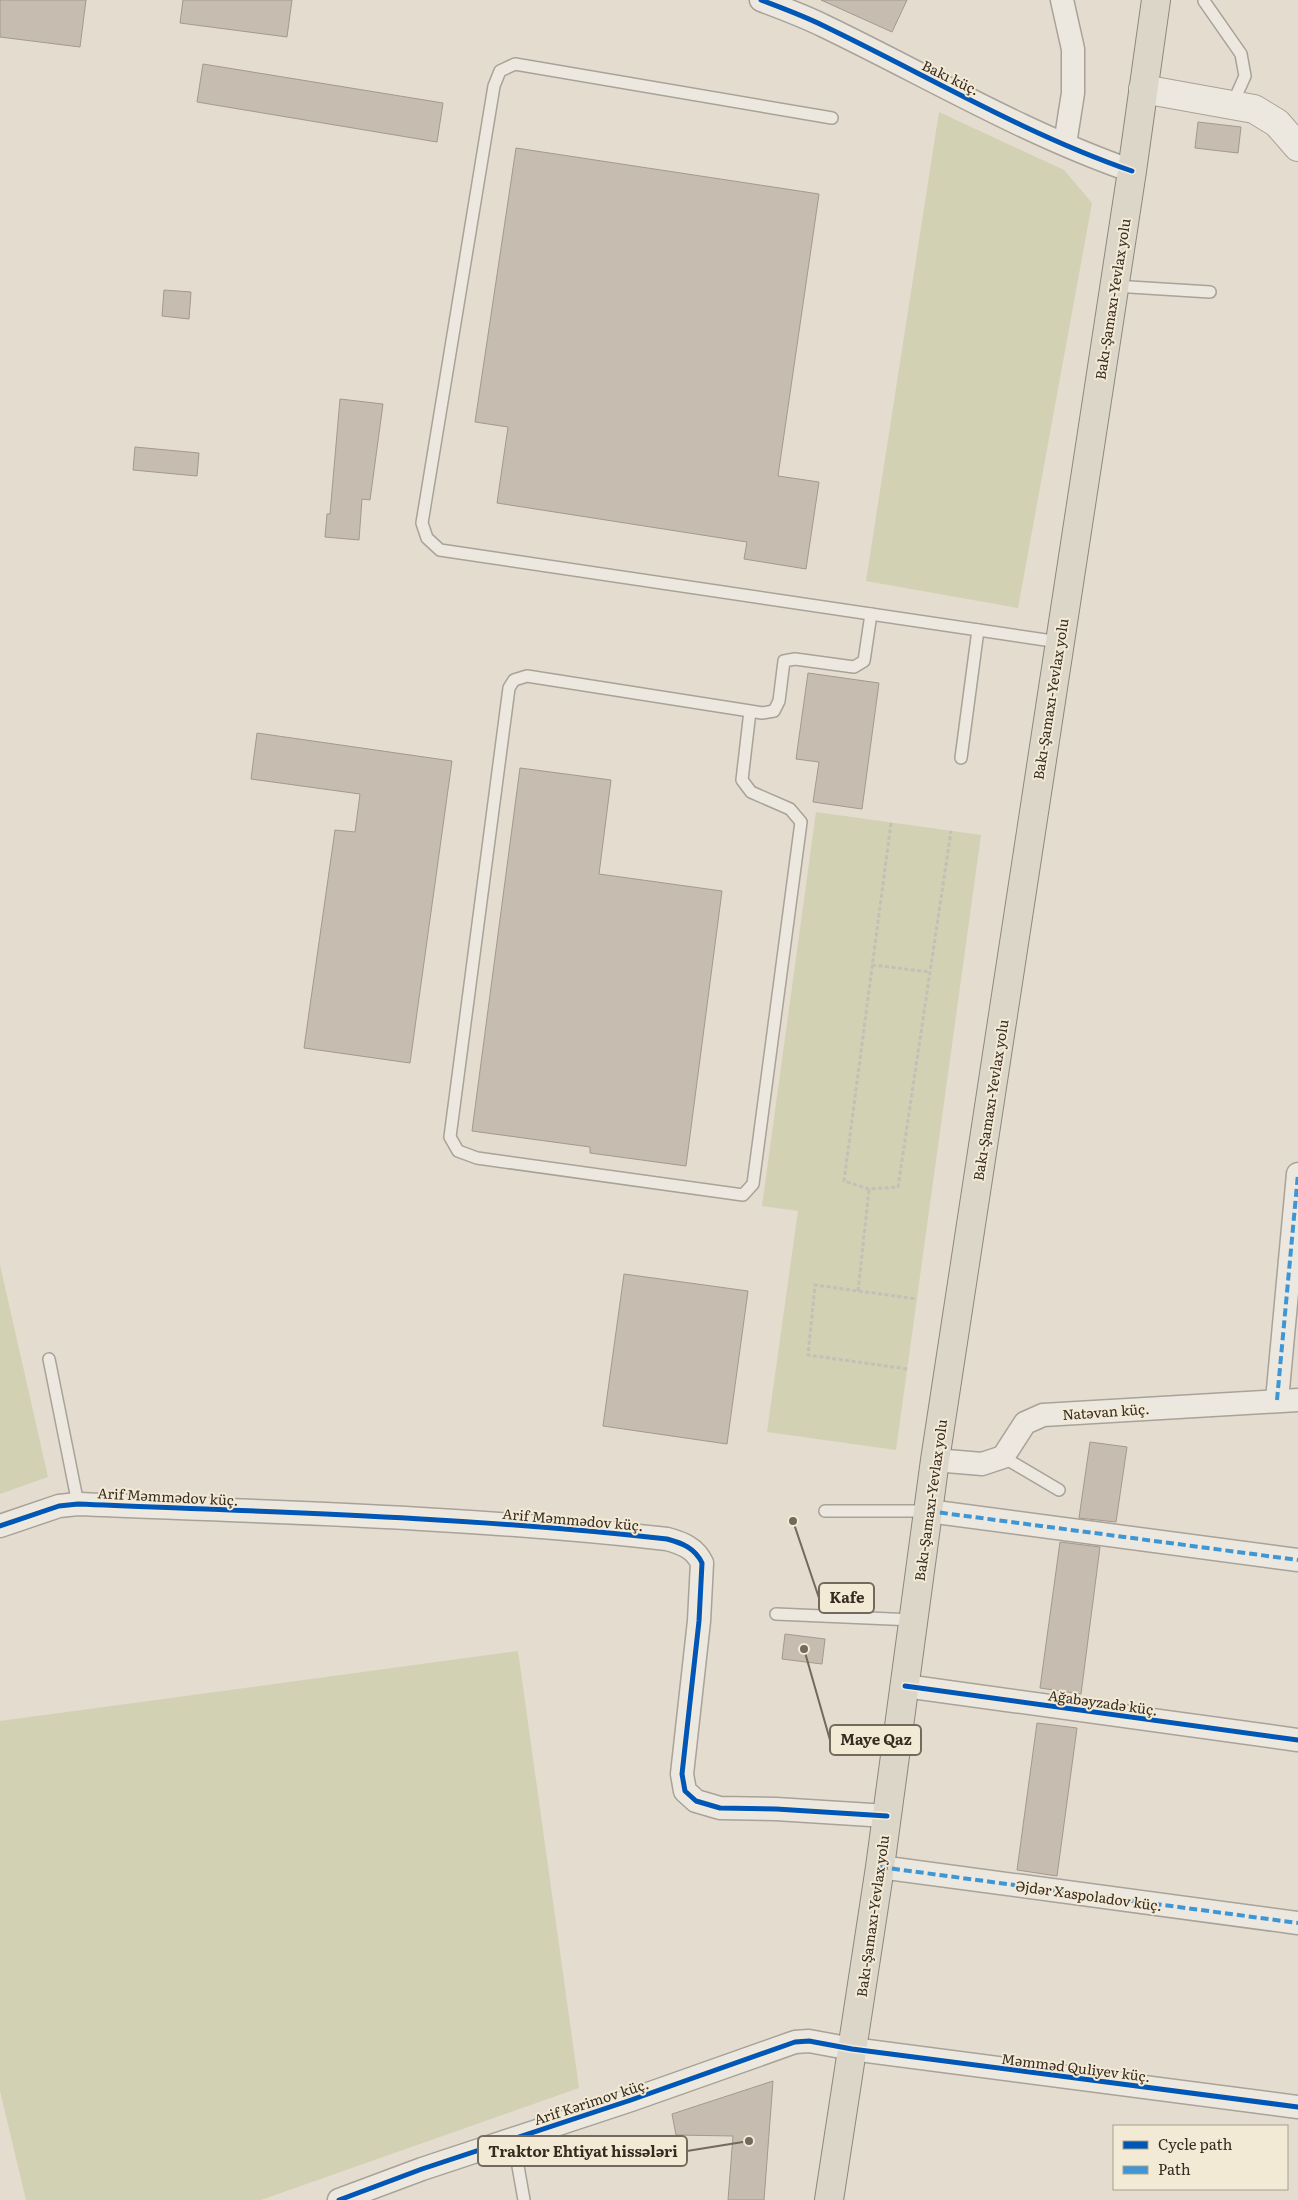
<svg xmlns="http://www.w3.org/2000/svg" width="1298" height="2200" font-family="Literata,serif">
  <rect width="100%" height="100%" fill="#e3dccf"/>
  <g fill="#d2d1b3">
    <path d="M939,112L1064,170L1092,203L1018,608L866,581Z"/>
    <path d="M816,812L981,835L896,1450L767,1432L798,1211L762,1206Z"/>
    <path d="M0,1265L48,1477L0,1494Z"/>
    <path d="M518,1651L579,2088L261,2200H26L0,2091V1721Z"/>
  </g>
  <g fill="#c6bcb0" stroke="#a3998e">
    <path d="M0,0H86L80,47L0,37Z"/>
    <path d="M183,0H292L287,37L180,23Z"/>
    <path d="M821,0H907L892,32Z"/>
    <path d="M203,64L443,103L437,142L197,102Z"/>
    <path d="M1198,122L1241,127L1238,153L1195,148Z"/>
    <path d="M516,148L819,194L778,476L819,482L806,569L744,559L747,542L497,503L508,427L475,422Z"/>
    <path d="M164,290L191,292L189,319L162,316Z"/>
    <path d="M340,399L383,404L370,500L362,499L359,540L325,537L327,514H330Z"/>
    <path d="M135,447L199,453L197,476L133,470Z"/>
    <path d="M808,673L879,683L862,809L813,802L819,762L796,759Z"/>
    <path d="M257,733L452,761L410,1063L304,1048L335,830L355,832L360,794L251,779Z"/>
    <path d="M520,768L611,780L599,874L722,891L686,1166L590,1153V1147L472,1131Z"/>
    <path d="M624,1274L748,1291L727,1444L603,1426Z"/>
    <path d="M1090,1442L1127,1447L1116,1522L1079,1518Z"/>
    <path d="M1060,1542L1100,1547L1081,1694L1040,1688Z"/>
    <path d="M785,1634L825,1639L822,1664L782,1659Z"/>
    <path d="M1037,1723L1077,1728L1057,1876L1017,1870Z"/>
    <path d="M773,2081L764,2200H728L733,2136L676,2135L672,2114Z"/>
  </g>
  <g fill="none" stroke-linecap="round" stroke-linejoin="round">
    <defs>
      <g id="service">
        <path d="M1204,1L1241,54L1245,76L1232,105"/>
        <path d="M832,118L515,64L500,71L494,86L422,523L427,538L440,550L1059,642"/>
        <path d="M1114,286L1210,292"/>
        <path d="M750,711L742,780L751,792L790,809L801,822L753,1184L743,1195L477,1158L458,1151L450,1137L509,688L514,680L527,676L750,711L762,713L774,711L779,701L784,661L795,659L854,667L864,661L871,614"/>
        <path d="M961,758L978,630"/>
        <path d="M49,1359L78,1504"/>
        <path d="M1003,1457L1059,1490"/>
        <path d="M825,1511H928"/>
        <path d="M776,1614L914,1620"/>
        <path d="M513,2138L524,2200"/>
      </g>
      <g id="minor">
        <path d="M761,0C782,8 804,16 824,26C926,75 1025,134 1132,171"/>
        <path d="M1062,0L1073,49V93L1065,144"/>
        <path d="M1277,1400L1298,1174"/>
        <path d="M935,1460L982,1464L1003,1457L1025,1423L1043,1415L1298,1400"/>
        <path d="M928,1511L1298,1560"/>
        <path d="M0,1526L59,1506L78,1504C274,1512 471,1517 667,1539C682,1543 695,1548 702,1563L699,1621L682,1774L685,1791L696,1801L720,1808L776,1809L887,1816"/>
        <path d="M905,1686L1298,1740"/>
        <path d="M880,1867L1298,1923"/>
        <path d="M339,2200L422,2169L631,2100L795,2042L809,2041L852,2049L1298,2107"/>
      </g>
      <path id="tertiary" d="M1143,89L1254,109L1277,123L1298,147"/>
      <path id="trunk" d="M829,2200L880,1867L935,1460L1132,171L1156,0"/>
    </defs>
    <use href="#service" stroke="#a8a298" stroke-width="14"/>
    <use href="#minor" stroke="#a8a298" stroke-width="25"/>
    <use href="#tertiary" stroke="#a8a298" stroke-width="30"/>
    <use href="#trunk" stroke="#8e877e" stroke-width="30"/>
    <g stroke="#c4bfb7" stroke-width="3" stroke-dasharray="4 2.5" stroke-linecap="butt">
      <path d="M891,823L844,1181L869,1189L898,1187L951,831"/>
      <path d="M872,965L930,972"/>
      <path d="M858,1291L869,1190"/>
      <path d="M907,1369L808,1355L815,1285L917,1299"/>
    </g>
    <use href="#service" stroke="#ece8e0" stroke-width="11"/>
    <use href="#minor" stroke="#ece8e0" stroke-width="22"/>
    <use href="#tertiary" stroke="#ece8e0" stroke-width="28"/>
    <use href="#trunk" stroke="#dcd6c9" stroke-width="28"/>
    <g stroke="#3e96d5" stroke-width="4" stroke-dasharray="8 4" stroke-linecap="butt">
      <path d="M1277,1400L1298,1174"/>
      <path d="M928,1511L1298,1560"/>
      <path d="M880,1867L1298,1923"/>
    </g>
    <defs>
      <g id="cycleway">
        <path d="M761,0C782,8 804,16 824,26C926,75 1025,134 1132,171"/>
        <path d="M0,1526L59,1506L78,1504C274,1512 471,1517 667,1539C682,1543 695,1548 702,1563L699,1621L682,1774L685,1791L696,1801L720,1808L776,1809L887,1816"/>
        <path d="M905,1686L1298,1740"/>
        <path d="M339,2200L422,2169L631,2100L795,2042L809,2041L852,2049L1298,2107"/>
      </g>
    </defs>
    <use href="#cycleway" stroke="#f3ead6" stroke-width="8"/>
    <use href="#cycleway" stroke="#0057b8" stroke-width="5"/>
  </g>
  <g text-anchor="middle" dominant-baseline="central" stroke-width="4" stroke-linejoin="round" paint-order="stroke">
    <g font-size="14" fill="#372b20" stroke="#f3ead6">
      <text transform="translate(951 77) rotate(26)">Bakı küç.</text>
      <text transform="translate(1112 299) rotate(-81)">Bakı-Şamaxı-Yevlax yolu</text>
      <text transform="translate(1050 699) rotate(-81)">Bakı-Şamaxı-Yevlax yolu</text>
      <text transform="translate(990 1100) rotate(-81)">Bakı-Şamaxı-Yevlax yolu</text>
      <text transform="translate(1106 1411) rotate(-4)">Natəvan küç.</text>
      <text transform="translate(168 1496) rotate(3)">Arif Məmmədov küç.</text>
      <text transform="translate(930 1500) rotate(-82)">Bakı-Şamaxı-Yevlax yolu</text>
      <text transform="translate(573 1519) rotate(5)">Arif Məmmədov küç.</text>
      <text transform="translate(1103 1702) rotate(8)">Ağabəyzadə küç.</text>
      <text transform="translate(1089 1895) rotate(8)">Əjdər Xaspoladov küç.</text>
      <text transform="translate(872 1916) rotate(-82)">Bakı-Şamaxı-Yevlax yolu</text>
      <text transform="translate(1076 2067) rotate(7)">Məmməd Quliyev küç.</text>
      <text transform="translate(591 2101) rotate(-18)">Arif Kərimov küç.</text>
    </g>
  </g>
  <path fill="none" stroke="#73695d" stroke-width="2" d="M793 1521L819 1598M804 1649L830 1740M749 2141L687 2151"/>
  <g fill="#73695d" stroke="#f3ead6" stroke-width="2">
    <circle cx="793" cy="1521" r="5"/>
    <circle cx="804" cy="1649" r="5"/>
    <circle cx="749" cy="2141" r="5"/>
  </g>
  <g fill="#f3ead6" stroke="#73695d" stroke-width="2">
    <rect x="819" y="1583" width="55" height="30" rx="5"/>
    <rect x="830" y="1725" width="91" height="30" rx="5"/>
    <rect x="478" y="2136" width="209" height="30" rx="5"/>
  </g>
  <g font-size="15" text-anchor="middle" font-weight="bold" fill="#372b20">
    <text x="847" y="1603">Kafe</text>
    <text x="876" y="1745">Maye Qaz</text>
    <text x="583" y="2157">Traktor Ehtiyat hissələri</text>
  </g>
  <rect x="1113" y="2125" width="175" height="65" fill="#f3ead6" stroke="#a89e8d"/>
  <rect x="1123" y="2141" width="25" height="8" fill="#0057b8" stroke="#a89e8d"/>
  <text x="1158" y="2150" font-size="15" fill="#372b20">Cycle path</text>
  <rect x="1123" y="2166" width="25" height="8" fill="#3e96d5" stroke="#a89e8d"/>
  <text x="1158" y="2175" font-size="15" fill="#372b20">Path</text>
</svg>
